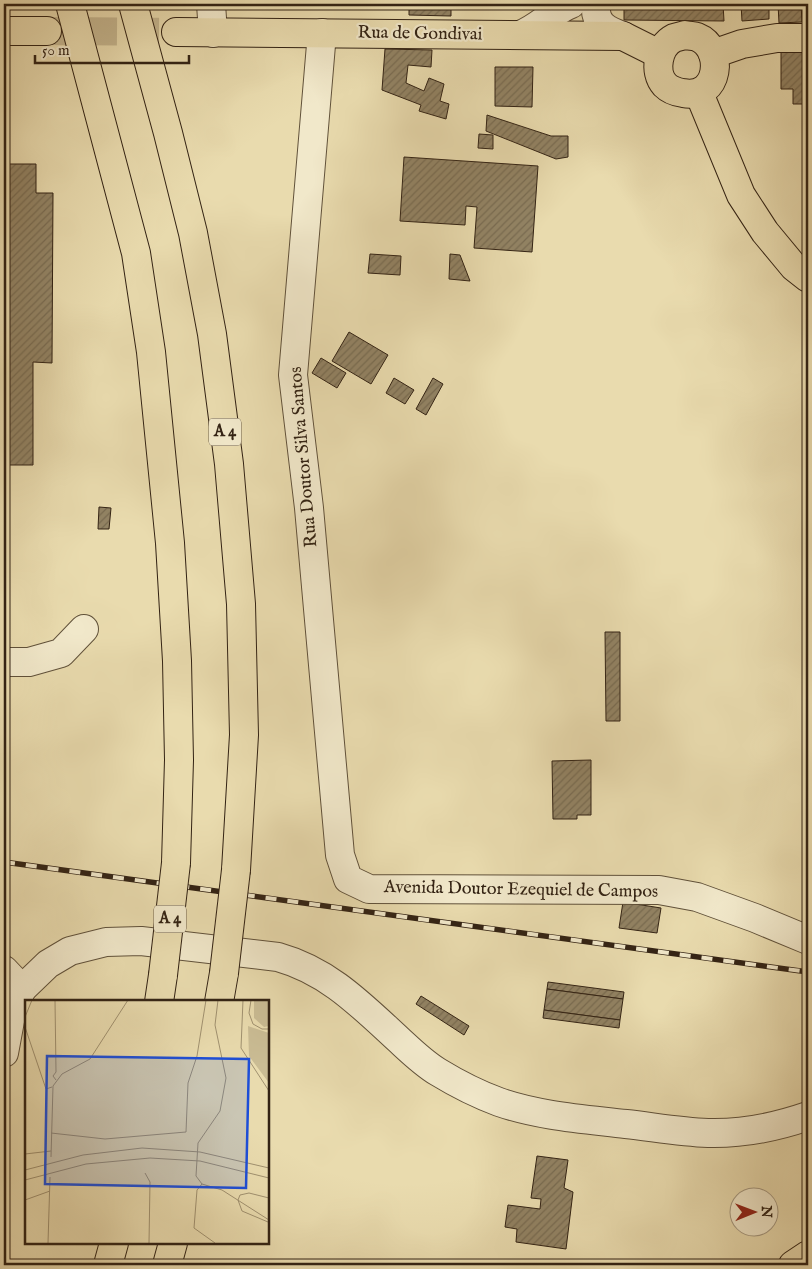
<svg xmlns="http://www.w3.org/2000/svg" width="812" height="1269" font-family="'IM FELL English',serif">
  <defs>
    <pattern id="building-hatch" width="6" height="6" patternUnits="userSpaceOnUse" patternTransform="scale(1.25)"><rect width="6" height="6" fill="#928364"/><path d="M-1 1l2-2M0 6l6-6M5 7l2-2" fill="none" stroke="#786b51"/></pattern>
  </defs>
  <rect width="100%" height="100%" fill="#e9dbae"/>
  <filter id="stains"><feTurbulence type="fractalNoise" baseFrequency=".004" numOctaves="4"/><feColorMatrix values="0 0 0 0 .2 0 0 0 0 .09 0 0 0 0 .02 0 0 0 .5 -.17"/></filter>
  <radialGradient id="worn" r=".72"><stop offset=".6" stop-color="#630" stop-opacity="0"/><stop offset="1" stop-color="#630" stop-opacity=".3"/></radialGradient>
  <g fill="url(#building-hatch)" stroke="#332314">
    <path d="M409,4H451V16L409,15Z"/>
    <path d="M624,4H723L724,21L624,20Z"/>
    <path d="M741,4H769V19L742,21Z"/>
    <path d="M778,4H801L802,22L779,23Z"/>
    <path d="M385,49L432,50L431,67L408,65L406,83L424,91L429,78L444,84L440,101L449,104L446,119L419,111L421,105L382,90Z"/>
    <path d="M781,52H808V104H793V89H781Z"/>
    <path d="M495,67H533L532,107L495,106Z"/>
    <path d="M487,115L551,136H568V157L556,159L486,131Z"/>
    <path d="M479,134L493,135V149L478,148Z"/>
    <path d="M404,157L538,166L532,252L474,248L477,207L466,206L465,225L400,221Z"/>
    <path d="M6,164H36V193H53L52,363L33,362V465H4V184H6Z"/>
    <path d="M370,254L401,256L400,275L368,273Z"/>
    <path d="M450,254L460,255L470,281L449,279Z"/>
    <path d="M349,332L388,355L371,384L332,361Z"/>
    <path d="M321,358L346,373L337,388L312,373Z"/>
    <path d="M394,378L414,390L405,404L386,393Z"/>
    <path d="M433,378L443,384L426,415L416,409Z"/>
    <path d="M99,507L111,508L109,529H98Z"/>
    <path d="M605,632H620V721H606Z"/>
    <path d="M591,760V815H577V819H553L552,761Z"/>
    <path d="M623,902L661,908L657,933L619,928Z"/>
    <path d="M548,982L624,992L623,999L547,989Z"/>
    <path d="M547,989L623,999L620,1020L544,1010Z"/>
    <path d="M421,996L469,1026L464,1035L416,1004Z"/>
    <path d="M544,1010L620,1020L619,1028L543,1018Z"/>
    <path d="M537,1156L568,1160L564,1188L573,1192L566,1249L516,1242L517,1229L505,1227L508,1205L540,1209L541,1199L531,1198Z"/>
  </g>
  <g fill="none" stroke-linecap="round" stroke-linejoin="round">
    <path stroke="#c5b68f" stroke-width="28" stroke-dasharray="28 14" stroke-linecap="butt" d="M47,31L176,32"/>
    <defs>
      <g id="minor">
        <path d="M211,4L213,33"/>
        <path d="M596,4C594,24 606,30 623,36"/>
        <path d="M322,33L293,375L309,508L340,855L348,879L369,889L659,890L697,897L755,918L808,940"/>
        <path d="M520,35C540,27 553,11 571,4"/>
        <path d="M4,662H29L61,653L84,629"/>
        <path d="M4,970L22,989"/>
        <path d="M4,1053L12,1010L22,989L48,964L70,951L106,942L141,941L278,957C328,971 360,1004 398,1039C411,1051 423,1063 438,1072C456,1083 480,1095 499,1102C539,1116 584,1119 626,1124C653,1127 681,1132 708,1133C742,1134 776,1127 808,1116"/>
      </g>
      <g id="major">
        <path d="M4,31H47"/>
        <path d="M176,32L623,36L659,54"/>
        <path d="M685,35C689,36 694,36 697,37C725,48 720,100 683,93C676,92 670,90 665,85C653,72 658,46 674,38C677,37 682,36 685,35Z"/>
        <path d="M713,54L742,44L777,38H808"/>
        <path d="M699,93L741,195L765,232L794,267L808,278"/>
      </g>
      <g id="highway">
        <path d="M70,4L136,253L151,352L170,543L177,661L179,760L176,863"/>
        <path d="M133,4L168,133L193,233L212,334L229,464L241,604L244,735L236,870"/>
        <path d="M159,1002L163,975"/>
        <path d="M219,1002L224,973"/>
        <path d="M108,1265L114,1243"/>
        <path d="M167,1265L173,1243"/>
        <path d="M793,1265L808,1255"/>
      </g>
    </defs>
    <use href="#minor" stroke="#60513a" stroke-width="30"/>
    <use href="#major" stroke="#332314" stroke-width="30"/>
    <use href="#highway" stroke="#332314" stroke-width="30"/>
    <use href="#minor" stroke="#f1e8ca" stroke-width="28"/>
    <use href="#major" stroke="#e9dbae" stroke-width="28"/>
    <use href="#highway" stroke="#e9dbae" stroke-width="28"/>
    <defs>
      <path id="rail" d="M4,862L808,972"/>
    </defs>
    <use href="#rail" stroke="#332314" stroke-width="5.5"/>
    <use href="#rail" stroke="#f1e8ca" stroke-width="4" stroke-dasharray="11" stroke-linecap="butt"/>
    <defs>
      <g id="highway-bridge">
        <path d="M224,973L236,870"/>
        <path d="M163,975L176,863"/>
      </g>
    </defs>
    <use href="#highway-bridge" stroke="#332314" stroke-width="30" stroke-linecap="butt"/>
    <use href="#highway-bridge" stroke="#e9dbae" stroke-width="28"/>
  </g>
  <g text-anchor="middle" dominant-baseline="central" stroke-width="4.5" stroke-linejoin="round" paint-order="stroke">
    <g fill="#f1e8ca" stroke="#6c5e4b" stroke-width="1">
      <rect x="209" y="418.5" width="32" height="27" rx="4"/>
      <rect x="154" y="905.5" width="32" height="27" rx="4"/>
    </g>
    <g font-size="16" font-weight="bold" fill="#332314">
      <text x="225" y="432">A 4</text>
      <text x="170" y="919">A 4</text>
    </g>
    <g font-size="18" fill="#332314" stroke="#f1e8ca">
      <text transform="translate(420 34) rotate(1)">Rua de Gondivai</text>
      <text transform="translate(304 457) rotate(-95)">Rua Doutor Silva Santos</text>
      <text transform="translate(521 890) rotate(1)">Avenida Doutor Ezequiel de Campos</text>
    </g>
  </g>
  <g transform="translate(25 1000)">
    <rect width="244" height="244" fill="#e9dbae"/>
    <path d="M229,0H244V26L239,27L229,18ZM223,26L244,33V83L224,56Z" fill="#cabc94"/>
    <path fill="none" stroke="#a09170" stroke-width="1" d="M30,0L31,72L28,76L31,80M193,0L190,25L201,78L195,111L173,143L171,176L177,184L197,190L244,220M218,0L216,48L244,91M226,0L224,13L228,24L237,29H244M0,17L7,0M0,27L21,89L27,87M37,74L65,59L103,0M26,133L80,139L161,132L163,83L172,56L181,0M0,154L26,151M26,157L28,86L37,74M0,170L58,155L117,148L175,152L244,168M120,173L125,182L124,243M0,180L61,164L125,158L175,161L244,178M177,184L172,190L169,228L190,243M0,200L25,191M213,200L217,211L243,222M213,200L215,195L224,193L244,198M23,243L25,177"/>
    <path fill="#1d4ed8" fill-opacity="0.15" stroke="#1d4ed8" stroke-width="2.5" d="M22,56L224,59L221,188L20,184Z"/>
    <rect width="244" height="244" fill="none" stroke="#332314" stroke-width="2.5"/>
  </g>
  <rect width="812" height="1269" fill="none" stroke="#e9dbae" stroke-width="20"/>
  <rect x="5" y="5" width="802" height="1259" fill="none" stroke="#332314" stroke-width="2.5"/>
  <rect x="10" y="10" width="792" height="1249" fill="none" stroke="#332314"/>
  <g transform="translate(754 1212) rotate(89)"><circle r="24" fill="#f1e8ca" stroke="#a59981"/>
  <path d="M0-4L9 19L0 12L-9 19Z" fill="#8f2418"/>
  <text y="-8" font-size="14" font-weight="bold" text-anchor="middle" fill="#332314">N</text>
  </g>
  <path d="M35 55v8h154v-8" fill="none" stroke="#332314" stroke-width="2.5"/>
  <text x="42" y="55" font-size="15" fill="#332314" stroke="#f1e8ca" stroke-width="4" paint-order="stroke">50 m</text>
  <rect width="100%" height="100%" filter="url(#stains)"/>
  <rect width="100%" height="100%" fill="url(#worn)"/>
</svg>
